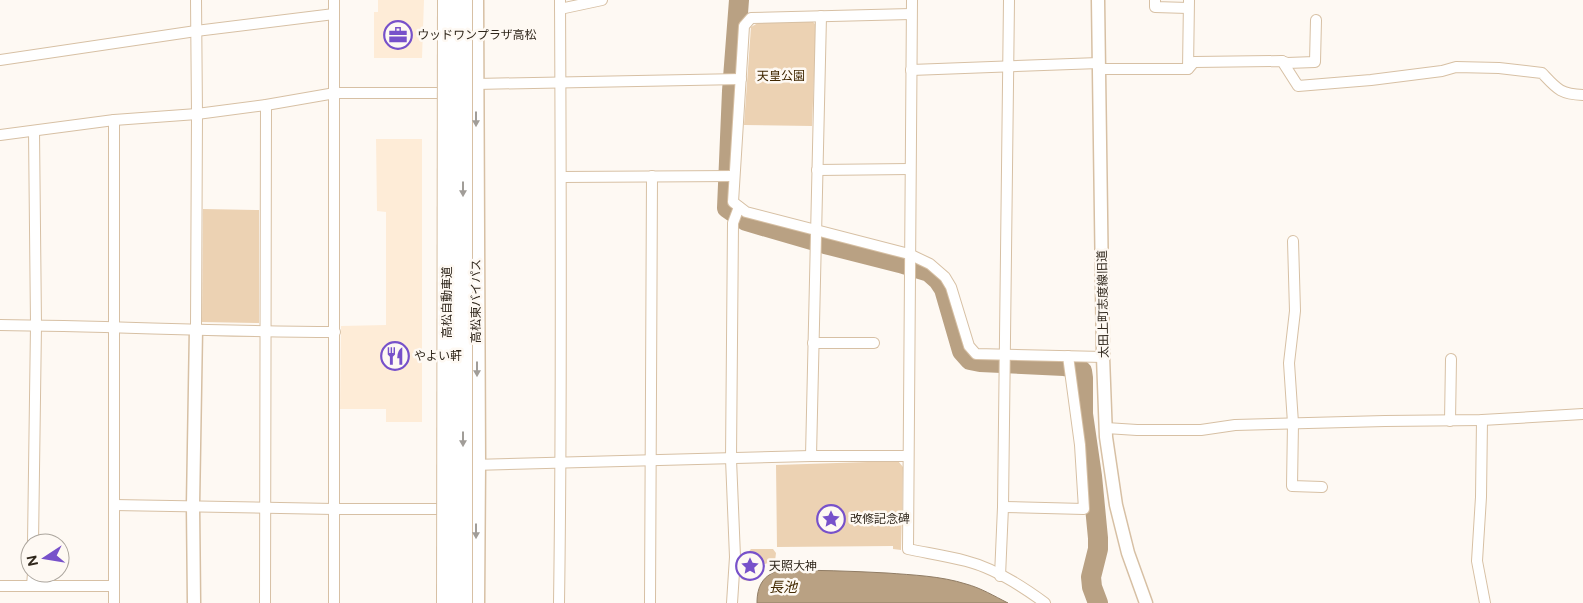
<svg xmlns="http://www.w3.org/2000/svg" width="1583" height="603" font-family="Figtree,'Noto Sans JP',sans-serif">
  <rect width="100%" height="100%" fill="#fef9f3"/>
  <g fill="#feecd7">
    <path d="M378,0H424L422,58H374V12H378Z"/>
    <path d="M376,139H422V422H386V409H340L341,326L386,325V212L377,211Z"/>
  </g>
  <g fill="#ecd2b3">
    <path d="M812,21L816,25L812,126L744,125L751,27L758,23Z"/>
    <path d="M203,209L259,210V323L202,322Z"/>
    <path d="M898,461L903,467L901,550L893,549V546L777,547L776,465Z"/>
    <path d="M751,549H773L776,553L775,561C762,564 754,568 749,581L743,580L741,578L742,559Z"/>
  </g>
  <path fill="#b9a183" stroke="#907c64" d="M780,570C815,570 851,571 887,573C913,575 941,576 966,584C981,588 994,596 1008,603H757C757,586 763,575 780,570Z"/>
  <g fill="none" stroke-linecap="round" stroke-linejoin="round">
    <path stroke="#b9a183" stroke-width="20" d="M739,0L732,91L727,208L746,221L825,244L900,263L929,272L938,280L944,289L962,351L970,360L980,362L1064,366L1078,368L1082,371L1083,378V414L1092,476L1098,538V549L1091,577L1092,587L1098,603"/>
    <defs>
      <g id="minor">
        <path d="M912,0L908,549C927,553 947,556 966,561C994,568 1022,586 1045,603"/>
        <path d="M1155,0V7L1188,8"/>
        <path d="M560,9L602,0"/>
        <path d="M911,14L751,18L744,26L733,202L746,212L909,254L930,264L945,277L951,287L969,346L976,354L1103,357"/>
        <path d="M0,60L196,31L334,14"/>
        <path d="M1282,61L1287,63L1315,62L1316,20"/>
        <path d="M1099,69H1188L1194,62L1282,61L1298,86L1371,80L1442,71L1456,67L1499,68L1542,73C1557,89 1560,94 1583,95"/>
        <path d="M1188,69L1189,0"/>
        <path d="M911,70L1099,63"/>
        <path d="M476,84L741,79"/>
        <path d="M0,135L114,120L197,114L266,105L335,93H440"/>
        <path d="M817,170L910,169"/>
        <path d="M562,177L734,176"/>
        <path d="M1293,241L1295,311L1289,363L1293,423L1292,486L1322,487"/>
        <path d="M0,325C112,326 223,332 335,332"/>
        <path d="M196,329L197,114L196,0"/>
        <path d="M813,343H874"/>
        <path d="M1482,420L1481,497L1477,561L1485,603"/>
        <path d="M1450,421L1451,359"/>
        <path d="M1106,428L1137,430H1201L1235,425L1385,421L1482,420L1583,414"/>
        <path d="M811,456L821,16"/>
        <path d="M472,465L811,456H908"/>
        <path d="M114,505L334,509H438"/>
        <path d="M1003,507L1084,509L1080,445L1068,356"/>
        <path d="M33,543L36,325L34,131"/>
        <path d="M1000,576L1003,507L1009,0"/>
        <path d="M0,586H114"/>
        <path d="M32,586L33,573"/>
        <path d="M114,603V120"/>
        <path d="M265,603L266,105"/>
        <path d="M334,603V0"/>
        <path d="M559,603C562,402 561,201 560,0"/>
        <path d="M650,603L652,176"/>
        <path d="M732,603L735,557L731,459L733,223L739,207"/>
      </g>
      <g id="tertiary">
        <path d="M1098,0L1103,357L1106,437L1116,505L1128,553L1146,603"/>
        <path d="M194,603L193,505L196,329"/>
      </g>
      <path id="trunk" d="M475,0L477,465L476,603"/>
    </defs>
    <use href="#minor" stroke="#d7c0a4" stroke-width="12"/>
    <use href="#tertiary" stroke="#d7c0a4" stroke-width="15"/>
    <use href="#trunk" stroke="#d7c0a4" stroke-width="19"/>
    <use href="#minor" stroke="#fff" stroke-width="10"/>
    <use href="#tertiary" stroke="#fff" stroke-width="12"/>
    <use href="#trunk" stroke="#fff" stroke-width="16"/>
    <defs>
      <g id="motorway-bridge">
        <path d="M463,0V603"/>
        <path d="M446,603L447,0"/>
      </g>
    </defs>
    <use href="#motorway-bridge" stroke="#d7c0a4" stroke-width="20" stroke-linecap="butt"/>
    <use href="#motorway-bridge" stroke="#fff" stroke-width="18"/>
  </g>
  <defs><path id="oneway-solid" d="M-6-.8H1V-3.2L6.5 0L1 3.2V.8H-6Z" transform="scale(1.25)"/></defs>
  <g fill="#a19d98">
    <use href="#oneway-solid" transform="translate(476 119) rotate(90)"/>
    <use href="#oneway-solid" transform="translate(463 189) rotate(90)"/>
    <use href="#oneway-solid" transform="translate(477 369) rotate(90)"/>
    <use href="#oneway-solid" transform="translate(463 439) rotate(90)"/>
    <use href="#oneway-solid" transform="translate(476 531) rotate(90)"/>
  </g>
  <defs>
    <symbol id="office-ring" viewBox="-11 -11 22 22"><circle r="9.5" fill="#fef9f3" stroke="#7751ca" stroke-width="1.5"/><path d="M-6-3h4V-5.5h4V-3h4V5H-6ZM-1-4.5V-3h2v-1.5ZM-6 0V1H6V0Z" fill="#7751ca"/></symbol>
    <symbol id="restaurant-ring" viewBox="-11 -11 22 22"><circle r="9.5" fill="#fef9f3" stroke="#7751ca" stroke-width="1.5"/><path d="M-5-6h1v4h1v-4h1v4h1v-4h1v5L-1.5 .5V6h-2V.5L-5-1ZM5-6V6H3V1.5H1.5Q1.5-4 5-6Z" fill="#7751ca"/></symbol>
    <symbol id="sight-ring" viewBox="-11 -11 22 22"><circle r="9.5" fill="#fef9f3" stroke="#7751ca" stroke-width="1.5"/><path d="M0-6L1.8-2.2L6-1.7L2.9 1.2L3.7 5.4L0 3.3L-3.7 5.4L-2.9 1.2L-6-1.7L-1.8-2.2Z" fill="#7751ca"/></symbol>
  </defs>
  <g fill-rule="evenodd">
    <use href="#office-ring" x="382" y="19" width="32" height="32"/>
    <use href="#restaurant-ring" x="379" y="340" width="32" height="32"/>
    <use href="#sight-ring" x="815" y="503" width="32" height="32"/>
    <use href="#sight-ring" x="734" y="550" width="32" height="32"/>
  </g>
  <g text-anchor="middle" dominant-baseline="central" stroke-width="5" stroke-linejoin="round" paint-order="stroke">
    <g font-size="12" fill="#2f261b" stroke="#fef9f3" text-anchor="start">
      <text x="417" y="35">ウッドワンプラザ高松</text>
      <text x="414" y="356">やよい軒</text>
      <text x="850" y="519">改修記念碑</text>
      <text x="769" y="566">天照大神</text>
    </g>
    <g font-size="12" fill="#3f2600" stroke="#fef9f3">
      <text x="781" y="76">天皇公園</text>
    </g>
    <g font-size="12" fill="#2f261b" stroke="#fef9f3">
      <text transform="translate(476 301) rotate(-90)">高松東バイパス</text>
      <text transform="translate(447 302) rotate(-90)">高松自動車道</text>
      <text transform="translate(1103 304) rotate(-91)">太田上町志度線旧道</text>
    </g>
    <g font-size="14" font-style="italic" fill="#452b03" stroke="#fef9f3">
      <text x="783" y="587">長池</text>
    </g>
  </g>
  <g transform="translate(45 558) rotate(258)"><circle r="24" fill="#fef9f3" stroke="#aba59d"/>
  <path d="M0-4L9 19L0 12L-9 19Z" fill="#7751ca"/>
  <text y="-8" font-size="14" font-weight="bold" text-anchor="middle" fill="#2f261b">N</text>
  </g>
</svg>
